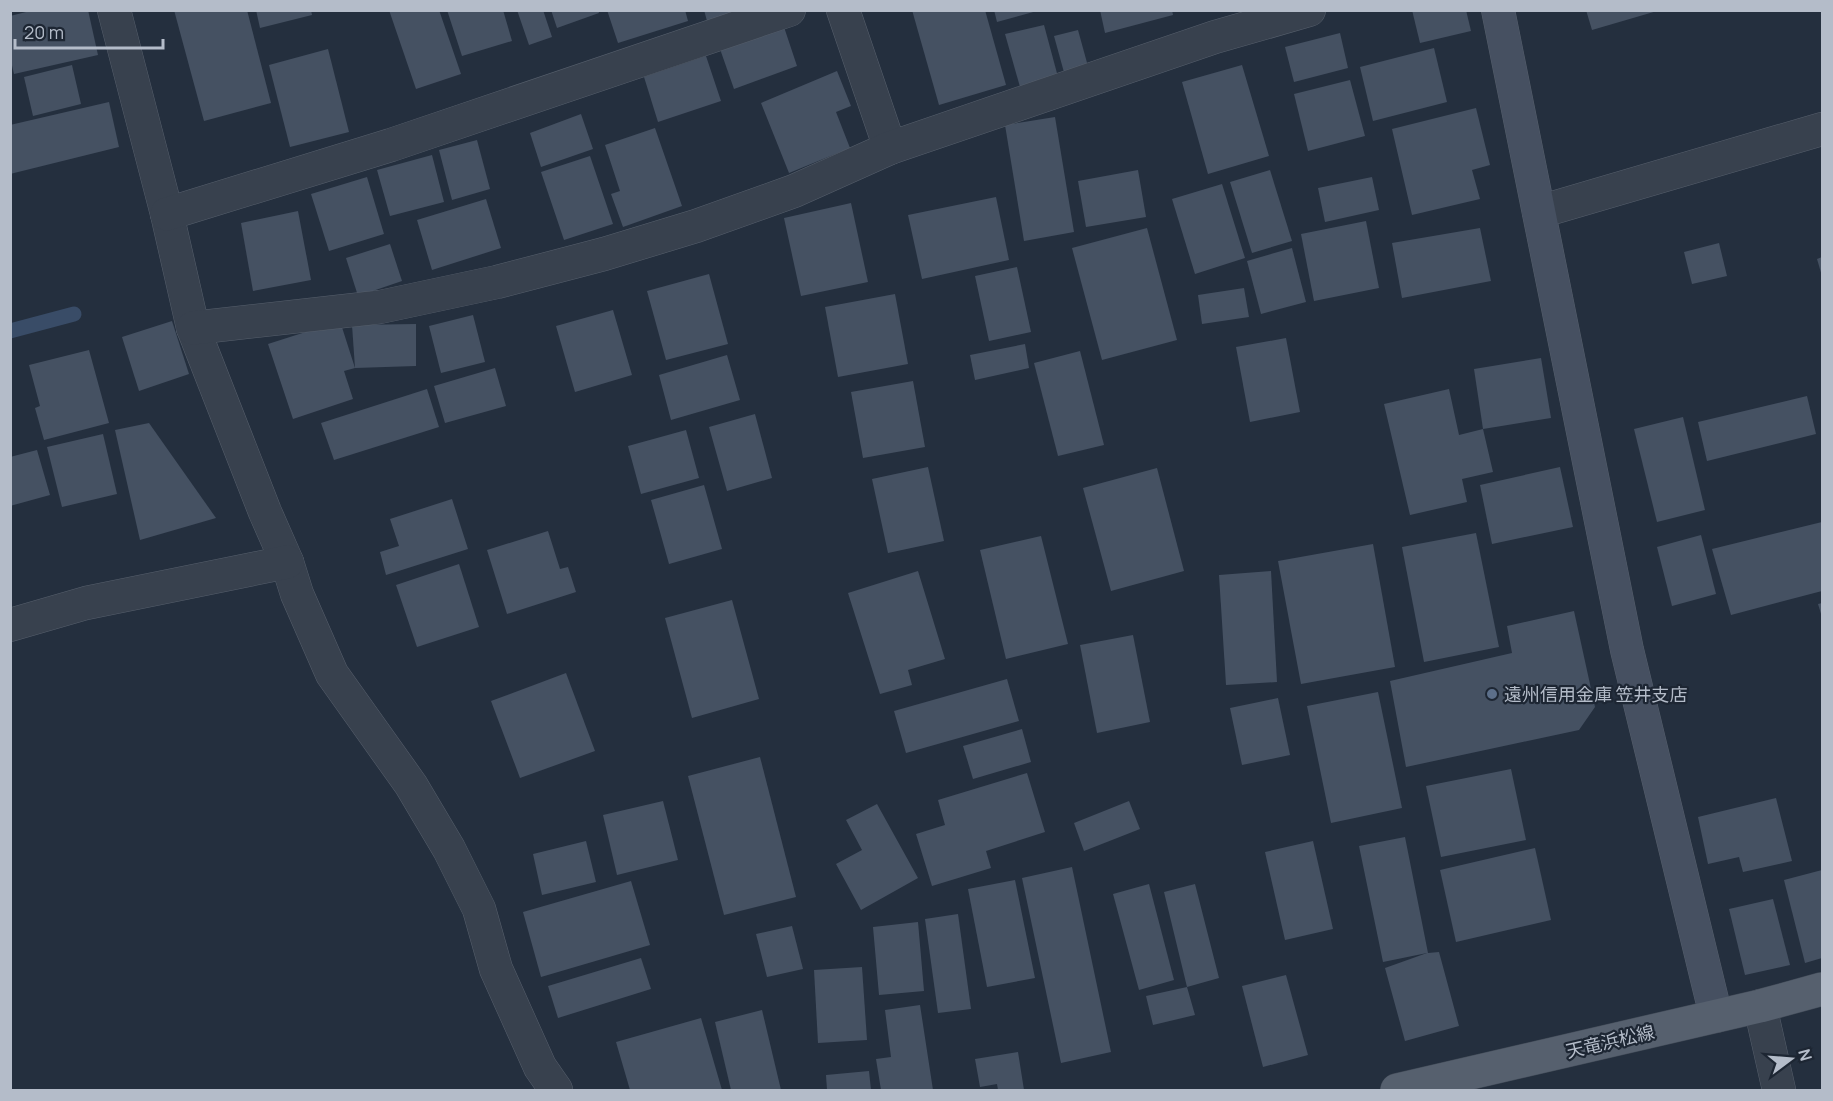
<svg xmlns="http://www.w3.org/2000/svg" width="1833" height="1101" font-family="Manrope,'Noto Sans JP',sans-serif">
  <rect width="100%" height="100%" fill="#242f3e"/>
  <g fill="none" stroke-linecap="round" stroke-linejoin="round">
    <path stroke="#394c67" stroke-width="15" d="M10,331L74,314"/>
  </g>
  <g fill="#455162">
    <path d="M34,10H88L98,55L14,74L10,57V16Z"/>
    <path d="M174,10H247L271,103L204,121Z"/>
    <path d="M256,10H311L312,15L260,28Z"/>
    <path d="M389,10H439L461,74L416,89Z"/>
    <path d="M447,10H503L512,41L462,56Z"/>
    <path d="M517,10H543L552,37L529,45Z"/>
    <path d="M551,10H598L599,13L557,28Z"/>
    <path d="M607,10H685L688,21L618,43Z"/>
    <path d="M704,10H741L707,21Z"/>
    <path d="M912,10H985L1006,85L939,105Z"/>
    <path d="M994,10H1037V11L997,22Z"/>
    <path d="M1100,10H1172L1173,15L1105,33Z"/>
    <path d="M1412,10H1466L1471,31L1420,43Z"/>
    <path d="M1586,10H1657V11L1592,30Z"/>
    <path d="M1044,25L1058,77L1020,87L1005,34Z"/>
    <path d="M784,27L797,66L734,89L720,49Z"/>
    <path d="M1078,30L1089,70L1065,76L1054,36Z"/>
    <path d="M1340,33L1348,68L1294,82L1285,47Z"/>
    <path d="M1434,48L1447,102L1373,121L1360,67Z"/>
    <path d="M328,49L349,132L290,147L269,65Z"/>
    <path d="M706,56L721,101L658,122L644,77Z"/>
    <path d="M72,65L81,104L33,116L24,77Z"/>
    <path d="M1242,65L1269,156L1208,174L1182,82Z"/>
    <path d="M837,71L851,106L836,112L850,148L789,173L761,103Z"/>
    <path d="M1350,80L1365,136L1308,151L1294,94Z"/>
    <path d="M109,102L119,147L10,174V125Z"/>
    <path d="M1476,108L1490,165L1472,170L1480,199L1412,215L1392,129Z"/>
    <path d="M581,114L593,149L541,167L530,133Z"/>
    <path d="M1055,117L1074,232L1024,241L1005,125Z"/>
    <path d="M655,128L682,206L623,227L611,194L620,191L605,145Z"/>
    <path d="M477,140L490,189L452,200L439,150Z"/>
    <path d="M432,155L444,202L390,216L377,170Z"/>
    <path d="M590,156L613,224L564,240L541,172Z"/>
    <path d="M1138,170L1146,217L1086,227L1078,181Z"/>
    <path d="M1270,170L1292,241L1252,253L1230,182Z"/>
    <path d="M367,177L384,234L329,251L311,194Z"/>
    <path d="M1372,177L1379,210L1325,222L1318,188Z"/>
    <path d="M1222,184L1245,258L1195,274L1172,199Z"/>
    <path d="M996,197L1009,260L922,279L908,215Z"/>
    <path d="M486,199L501,248L432,270L417,220Z"/>
    <path d="M851,203L868,282L801,296L784,218Z"/>
    <path d="M298,211L311,280L253,291L241,223Z"/>
    <path d="M1366,221L1379,288L1314,301L1301,234Z"/>
    <path d="M1147,228L1177,340L1102,360L1072,248Z"/>
    <path d="M1480,228L1491,281L1402,298L1392,243Z"/>
    <path d="M1719,243L1727,276L1692,284L1684,252Z"/>
    <path d="M390,244L402,281L358,296L346,258Z"/>
    <path d="M1292,248L1306,302L1261,314L1247,261Z"/>
    <path d="M1822,257V276L1817,259Z"/>
    <path d="M1017,267L1031,332L989,341L975,276Z"/>
    <path d="M709,274L728,344L666,360L647,291Z"/>
    <path d="M1244,288L1249,317L1202,324L1198,295Z"/>
    <path d="M895,294L908,364L838,377L825,307Z"/>
    <path d="M613,310L632,375L575,392L556,326Z"/>
    <path d="M473,315L485,362L441,373L429,326Z"/>
    <path d="M172,321L189,374L139,391L122,337Z"/>
    <path d="M340,321L355,368L344,371L353,399L293,419L268,344Z"/>
    <path d="M416,324V366L355,368L352,325Z"/>
    <path d="M1286,338L1300,412L1250,422L1236,347Z"/>
    <path d="M1025,344L1029,368L975,380L970,355Z"/>
    <path d="M89,350L109,423L44,440L35,408L40,406L29,365Z"/>
    <path d="M1080,351L1104,445L1058,456L1034,363Z"/>
    <path d="M727,355L740,400L671,420L659,375Z"/>
    <path d="M1541,358L1551,418L1483,429L1474,369Z"/>
    <path d="M495,368L506,406L445,423L434,386Z"/>
    <path d="M913,381L925,447L863,458L851,392Z"/>
    <path d="M427,389L439,427L334,460L321,423Z"/>
    <path d="M1449,389L1459,435L1483,429L1493,472L1462,479L1467,502L1410,515L1384,404Z"/>
    <path d="M1807,396L1816,434L1707,461L1698,422Z"/>
    <path d="M755,414L772,478L727,491L709,427Z"/>
    <path d="M1683,417L1705,510L1657,522L1634,429Z"/>
    <path d="M149,423L216,518L140,540L115,430Z"/>
    <path d="M686,430L699,478L641,494L628,446Z"/>
    <path d="M103,434L117,494L62,507L47,447Z"/>
    <path d="M37,450L50,495L10,506V457Z"/>
    <path d="M928,467L944,541L888,553L872,479Z"/>
    <path d="M1560,467L1573,527L1492,544L1480,485Z"/>
    <path d="M1157,468L1184,571L1111,591L1083,488Z"/>
    <path d="M704,485L722,549L669,564L651,500Z"/>
    <path d="M452,499L468,549L386,575L380,552L399,546L390,519Z"/>
    <path d="M1822,522V591L1731,615L1712,549Z"/>
    <path d="M548,531L560,569L568,567L576,592L507,614L487,550Z"/>
    <path d="M1476,533L1499,647L1424,662L1402,547Z"/>
    <path d="M1701,535L1716,594L1672,606L1657,547Z"/>
    <path d="M1041,536L1068,644L1006,659L980,550Z"/>
    <path d="M1373,544L1395,667L1301,684L1278,561Z"/>
    <path d="M459,564L479,627L417,647L396,585Z"/>
    <path d="M918,571L945,659L908,670L912,685L880,694L848,593Z"/>
    <path d="M1271,571L1277,682L1226,685L1219,575Z"/>
    <path d="M732,600L759,699L692,718L665,618Z"/>
    <path d="M1822,603V617L1818,604Z"/>
    <path d="M1574,611L1595,707L1579,730L1406,767L1390,681L1512,653L1507,626Z"/>
    <path d="M1133,635L1150,722L1097,733L1080,645Z"/>
    <path d="M566,673L595,751L520,778L491,701Z"/>
    <path d="M1007,679L1019,721L906,753L894,711Z"/>
    <path d="M1378,692L1402,808L1331,823L1307,706Z"/>
    <path d="M1278,698L1290,755L1242,765L1230,708Z"/>
    <path d="M1022,729L1031,762L973,779L963,746Z"/>
    <path d="M760,757L796,897L724,915L688,776Z"/>
    <path d="M1511,769L1526,840L1441,857L1426,786Z"/>
    <path d="M1027,773L1045,832L986,851L991,868L932,886L916,834L945,825L938,800Z"/>
    <path d="M1776,798L1792,861L1743,872L1739,857L1708,864L1698,817Z"/>
    <path d="M663,801L678,860L617,875L603,815Z"/>
    <path d="M1129,801L1140,829L1084,851L1074,823Z"/>
    <path d="M877,804L918,878L861,910L836,864L862,850L846,820Z"/>
    <path d="M1405,837L1428,953L1439,952L1459,1026L1405,1041L1385,968L1427,953L1383,962L1359,846Z"/>
    <path d="M586,841L596,882L542,895L533,854Z"/>
    <path d="M1313,841L1333,929L1285,940L1265,852Z"/>
    <path d="M1535,848L1551,920L1456,942L1440,870Z"/>
    <path d="M1072,867L1111,1052L1061,1063L1022,878Z"/>
    <path d="M1822,870V958L1805,963L1784,880Z"/>
    <path d="M1015,880L1035,978L987,987L968,889Z"/>
    <path d="M631,881L650,945L541,977L523,912Z"/>
    <path d="M1149,884L1174,980L1139,990L1113,894Z"/>
    <path d="M1195,884L1219,978L1187,987L1195,1015L1153,1025L1146,996L1187,987L1164,892Z"/>
    <path d="M1773,899L1790,965L1745,975L1729,909Z"/>
    <path d="M958,914L971,1009L938,1013L925,919Z"/>
    <path d="M918,922L924,991L879,995L873,927Z"/>
    <path d="M792,926L803,969L767,977L756,934Z"/>
    <path d="M641,958L651,989L558,1018L548,986Z"/>
    <path d="M862,967L867,1040L818,1043L814,970Z"/>
    <path d="M1286,975L1308,1055L1263,1067L1242,986Z"/>
    <path d="M920,1005L933,1090H881L876,1059L891,1057L885,1010Z"/>
    <path d="M762,1010L781,1090H731L715,1022Z"/>
    <path d="M701,1018L722,1090H630L616,1042Z"/>
    <path d="M1018,1052L1024,1090H998L997,1084L980,1087L975,1059Z"/>
    <path d="M869,1071L871,1090H827L826,1075Z"/>
  </g>
  <g fill="none" stroke-linecap="round" stroke-linejoin="round">
    <defs>
      <g id="street">
        <path d="M114,10L167,214L193,328L265,512L287,562L297,594L332,674L411,785L449,849L479,909L496,969L540,1067L556,1090"/>
        <path d="M843,10L890,148"/>
        <path d="M1539,212L1822,129"/>
        <path d="M167,214L391,145L789,10"/>
        <path d="M193,328L380,307L497,282L604,254L696,226L794,191L890,148L1215,37L1309,10"/>
        <path d="M10,625L86,603L287,562"/>
        <path d="M1760,1006L1779,1090"/>
      </g>
      <path id="secondary" d="M1498,10L1627,650L1716,1016"/>
      <path id="primary" d="M1397,1090L1760,1006L1822,989"/>
    </defs>
    <use href="#street" stroke="#565f6c" stroke-width="34"/>
    <use href="#secondary" stroke="#565f6c" stroke-width="34"/>
    <use href="#primary" stroke="#414a57" stroke-width="34"/>
    <use href="#street" stroke="#38414e" stroke-width="33"/>
    <use href="#secondary" stroke="#465061" stroke-width="33"/>
    <use href="#primary" stroke="#56606e" stroke-width="33"/>
  </g>
  <circle fill="#5c6f8a" stroke="#1d2633" stroke-width="2" cx="1492" cy="694" r="6"/>
  <g text-anchor="middle" dominant-baseline="central" stroke-width="4.5" stroke-linejoin="round" paint-order="stroke">
    <g font-size="18" fill="#b4bcc9" stroke="#1d2633" text-anchor="start">
      <text x="1504" y="694">遠州信用金庫 笠井支店</text>
    </g>
    <g font-size="18" fill="#b4bcc9" stroke="#1d2633">
      <text transform="translate(1610 1041) rotate(-13)">天竜浜松線</text>
    </g>
  </g>
  <rect width="1833" height="1101" fill="none" stroke="#b4bcc9" stroke-width="24"/>
  <g transform="translate(1791 1059) rotate(74)" stroke="#1d2633" stroke-width="4.5" paint-order="stroke">
  <path d="M0-4.5L10 22L0 15L-10 22Z" fill="#b4bcc9"/>
  <text y="-9" font-size="16" font-weight="bold" text-anchor="middle" fill="#b4bcc9">N</text>
  </g>
  <path d="M15 39v9h148v-9" fill="none" stroke="#b4bcc9" stroke-width="3"/>
  <text x="24" y="39" font-size="18" fill="#b4bcc9" stroke="#1d2633" stroke-width="4.5" paint-order="stroke">20 m</text>
</svg>
